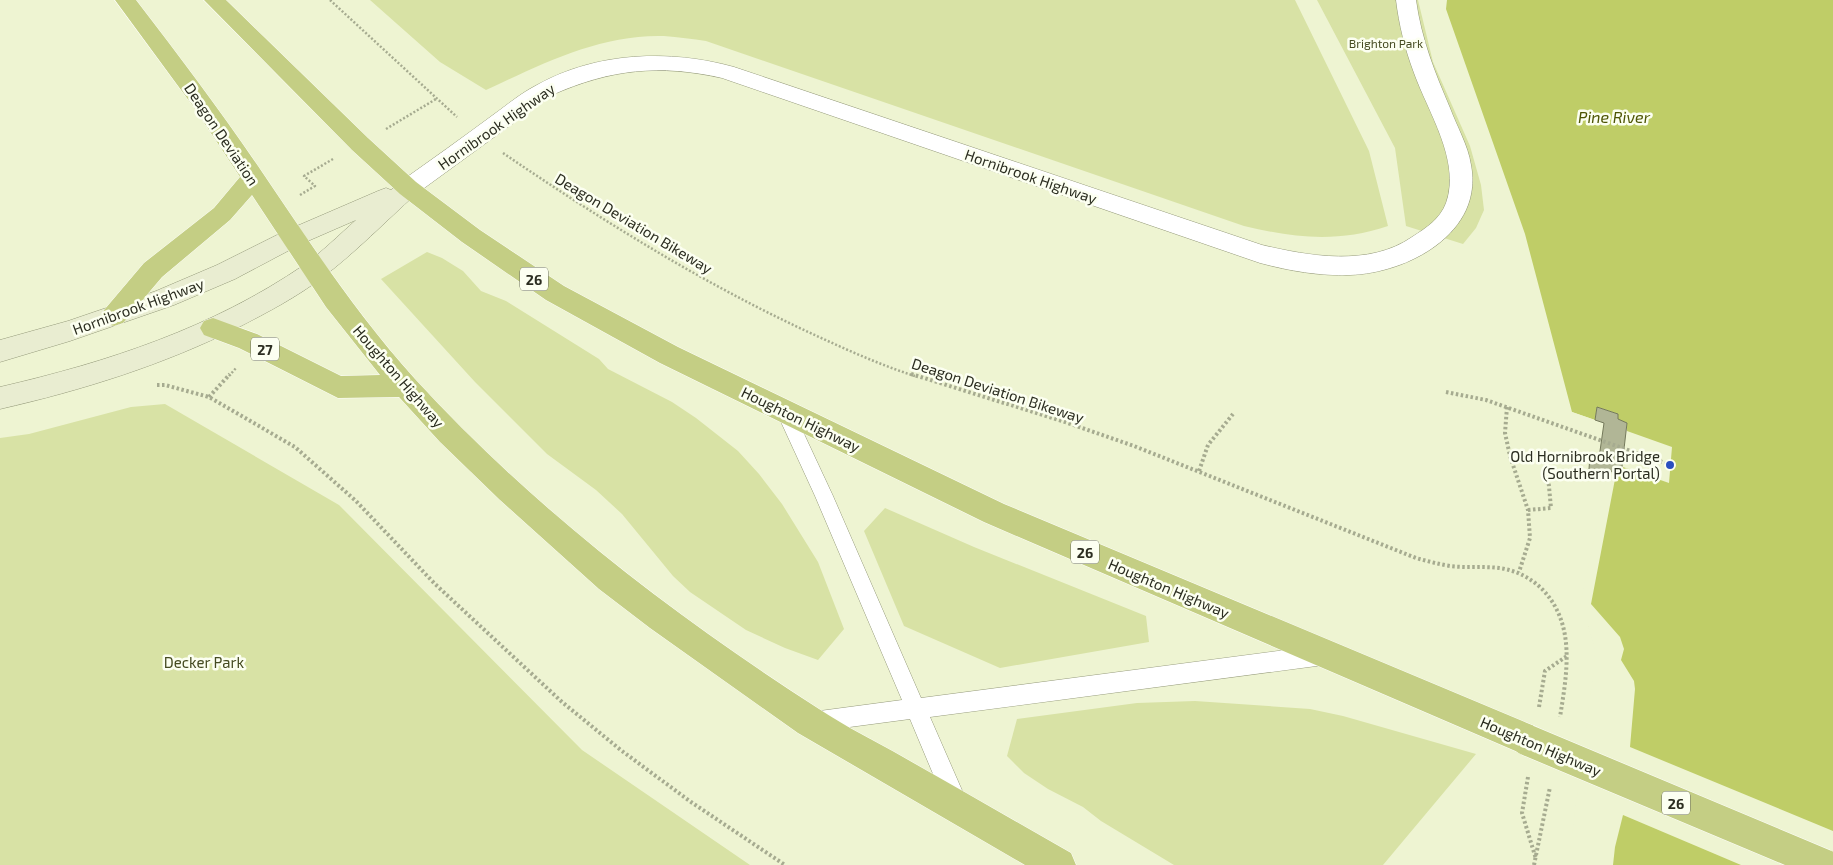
<svg xmlns="http://www.w3.org/2000/svg" width="1833" height="865" font-family="'Exo 2',sans-serif">
  <rect width="100%" height="100%" fill="#eef4d2"/>
  <g fill="#d8e2a5">
    <path d="M370,0H1295L1369,151L1388,226C1337,243 1295,238 1244,226L706,41C693,39 678,37 664,36C600,34 542,64 486,90L440,62Z"/>
    <path d="M1317,0H1418L1433,62L1470,146L1481,185L1484,210L1476,228L1463,244L1406,226L1395,148Z"/>
    <path d="M427,252L442,258L463,271L481,291L506,301L599,359L608,369L672,402L696,418L738,451L759,474L782,504L818,562L844,629L818,660L785,648L746,630L690,592L673,576L622,514L596,490L547,454L475,382L381,279Z"/>
    <path d="M165,404L339,505L582,750L750,865H0V438L29,434L131,407Z"/>
    <path d="M885,508L974,547L1146,616L1149,642L1000,668L904,626L864,531Z"/>
    <path d="M1195,701L1310,709L1343,716L1476,754L1383,865H1174L1101,821L1083,807L1048,789L1024,773L1007,756L1017,719L1137,703Z"/>
  </g>
  <path fill="#bfcd67" d="M1447,0H1833V865H1571L1596,674V643L1582,611L1627,423L1595,420L1572,412L1525,234L1446,9Z"/>
  <path fill="#eef4d2" d="M1597,407L1618,414V420L1627,423V431L1672,447L1669,483L1623,467L1621,475L1616,474L1591,604L1620,637L1624,649L1621,660L1634,681L1635,689L1630,747L1833,831V865H1741L1623,815L1615,847L1613,865H1568L1595,660L1594,644L1588,626L1579,611L1607,476L1625,425L1598,421L1596,422L1571,414L1569,411L1595,420Z"/>
  <path fill="#b1b696" stroke="#74795b" d="M1597,407L1618,414V419L1627,423L1621,475L1611,471L1610,477L1589,469L1590,455L1599,458L1604,423L1595,420Z"/>
  <g fill="none" stroke-linecap="round" stroke-linejoin="round">
    <defs>
      <path id="service" d="M785,404L791,406L833,496L921,698L1324,645L1331,648L1334,655L1331,662L1324,665L930,717L968,804L965,812L957,815L949,812L910,719L812,732L805,729L802,722L805,715L812,712L902,700L815,496L776,411L779,406Z"/>
      <path id="minor" d="M1396,0H1416C1421,38 1435,73 1450,108C1457,127 1468,145 1471,165C1484,233 1408,273 1350,275C1319,276 1290,271 1260,263L722,78C659,64 611,69 552,95L416,194L408,197L400,194L396,188L400,182C431,160 462,138 493,115C507,105 521,93 537,85C596,52 669,49 734,67L1262,245C1309,256 1369,267 1412,237C1426,228 1440,219 1446,203C1461,161 1428,112 1414,73C1405,49 1399,25 1396,0Z"/>
      <path id="secondary" d="M408,179L416,182L420,188L416,194C386,221 356,252 323,277C297,297 268,312 239,327C163,365 83,390 0,409V387C108,362 212,328 304,265C322,252 339,235 356,220L301,244L235,279L174,305L70,341L0,362V340L68,321L156,291L217,265L283,232L378,191L386,188L391,190L400,182Z"/>
      <g id="trunk">
        <path d="M115,0H136C179,56 222,113 262,172C310,243 357,315 415,379C532,507 673,615 819,709C846,727 875,741 903,757C959,789 1015,821 1071,853L1076,865H1025L798,733L650,628L599,589L500,500L440,442L399,397L338,398L239,348L204,335L200,328L204,321L213,318L257,334L341,376L380,375L326,307L252,195L230,220L162,277L123,323L114,326L105,323L101,316L105,309L144,263L214,208L240,177L195,109Z"/>
        <path d="M204,0H226L368,138L416,182L480,230L564,286L678,347L1004,504L1539,728L1543,740L1539,752L1527,756L984,522L660,363L546,300L462,242L400,194L352,150Z"/>
      </g>
    </defs>
    <use href="#service" stroke="#959a7b" stroke-width="1"/>
    <use href="#minor" stroke="#959a7b" stroke-width="1"/>
    <use href="#secondary" stroke="#959a7b" stroke-width="1"/>
    <use href="#trunk" stroke="#fff" stroke-width="1"/>
    <g stroke="#a6ab90" stroke-width="2.5" stroke-dasharray="2 2" stroke-linecap="butt">
      <path d="M330,0L457,117"/>
      <path d="M386,129L436,99"/>
      <path d="M503,153C600,219 699,281 806,331C841,347 877,364 915,376"/>
      <path d="M300,195L315,186L304,176L333,159"/>
      <path d="M229,376L236,368"/>
    </g>
    <g stroke="#a6ab90" stroke-width="4" stroke-dasharray="2.5 2.5" stroke-linecap="butt">
      <path d="M911,374L1062,421L1134,446L1416,558C1427,561 1438,564 1450,566C1466,568 1483,566 1499,568C1516,570 1531,578 1543,590C1576,625 1567,673 1560,717"/>
      <path d="M157,385H165L209,397L295,447L356,501L435,584L562,702L622,751L691,802L785,865"/>
      <path d="M1446,392L1486,400L1665,463"/>
      <path d="M209,397L230,374"/>
      <path d="M1507,407L1505,433L1510,456L1528,510L1530,538L1519,572"/>
      <path d="M1199,471L1208,445L1233,414"/>
      <path d="M1528,510L1551,508L1548,476"/>
      <path d="M1539,707L1545,671L1567,656"/>
      <path d="M1528,777L1522,813L1536,859"/>
      <path d="M1534,865L1550,787"/>
    </g>
    <use href="#service" fill="#fff" fill-rule="evenodd"/>
    <use href="#minor" fill="#fff" fill-rule="evenodd"/>
    <use href="#secondary" fill="#e9edd1" fill-rule="evenodd"/>
    <use href="#trunk" fill="#c4ce84" fill-rule="evenodd"/>
    <defs>
      <path id="trunk-bridge" d="M1527,740L1825,865"/>
    </defs>
    <use href="#trunk-bridge" stroke="#fff" stroke-width="32" stroke-linecap="butt"/>
    <use href="#trunk-bridge" stroke="#c4ce84" stroke-width="31"/>
  </g>
  <circle fill="#2a4fbf" stroke="#fcfff1" stroke-width="2" cx="1670" cy="465" r="5"/>
  <g text-anchor="middle" dominant-baseline="central" stroke-width="5" stroke-linejoin="round" paint-order="stroke">
    <g font-size="12" fill="#454b21" stroke="#fcfff1">
      <text x="1386" y="43">Brighton Park</text>
    </g>
    <g fill="#fcfff1" stroke="#6a6c5f" stroke-width="1">
      <rect x="520" y="267.5" width="28" height="23" rx="4"/>
      <rect x="251" y="337.5" width="28" height="23" rx="4"/>
      <rect x="1071" y="540.5" width="28" height="23" rx="4"/>
      <rect x="1662" y="791.5" width="28" height="23" rx="4"/>
    </g>
    <g font-size="14" font-weight="bold" fill="#2b2d20">
      <text x="534" y="279">26</text>
      <text x="265" y="349">27</text>
      <text x="1085" y="552">26</text>
      <text x="1676" y="803">26</text>
    </g>
    <g font-size="15" fill="#2b2d20" stroke="#fcfff1">
      <text transform="translate(496 126) rotate(-35)">Hornibrook Highway</text>
      <text transform="translate(222 134) rotate(56)">Deagon Deviation</text>
      <text transform="translate(1031 176) rotate(19)">Hornibrook Highway</text>
      <text transform="translate(634 223) rotate(31)">Deagon Deviation Bikeway</text>
      <text transform="translate(138 306) rotate(-20)">Hornibrook Highway</text>
      <text transform="translate(399 376) rotate(49)">Houghton Highway</text>
      <text transform="translate(998 390) rotate(18)">Deagon Deviation Bikeway</text>
      <text transform="translate(801 419) rotate(26)">Houghton Highway</text>
      <text transform="translate(1169 588) rotate(23)">Houghton Highway</text>
      <text transform="translate(1541 746) rotate(23)">Houghton Highway</text>
    </g>
    <g font-size="15" fill="#2b2d20" stroke="#fcfff1" text-anchor="end">
      <text x="1660" y="456">Old Hornibrook Bridge<tspan x="1660" dy="17">(Southern Portal)</tspan></text>
    </g>
    <g font-size="15" fill="#454b21" stroke="#fcfff1">
      <text x="204" y="662">Decker Park</text>
    </g>
    <g font-size="16" font-style="italic" fill="#4d5504" stroke="#fcfff1">
      <text x="1614" y="116">Pine River</text>
    </g>
  </g>
</svg>
